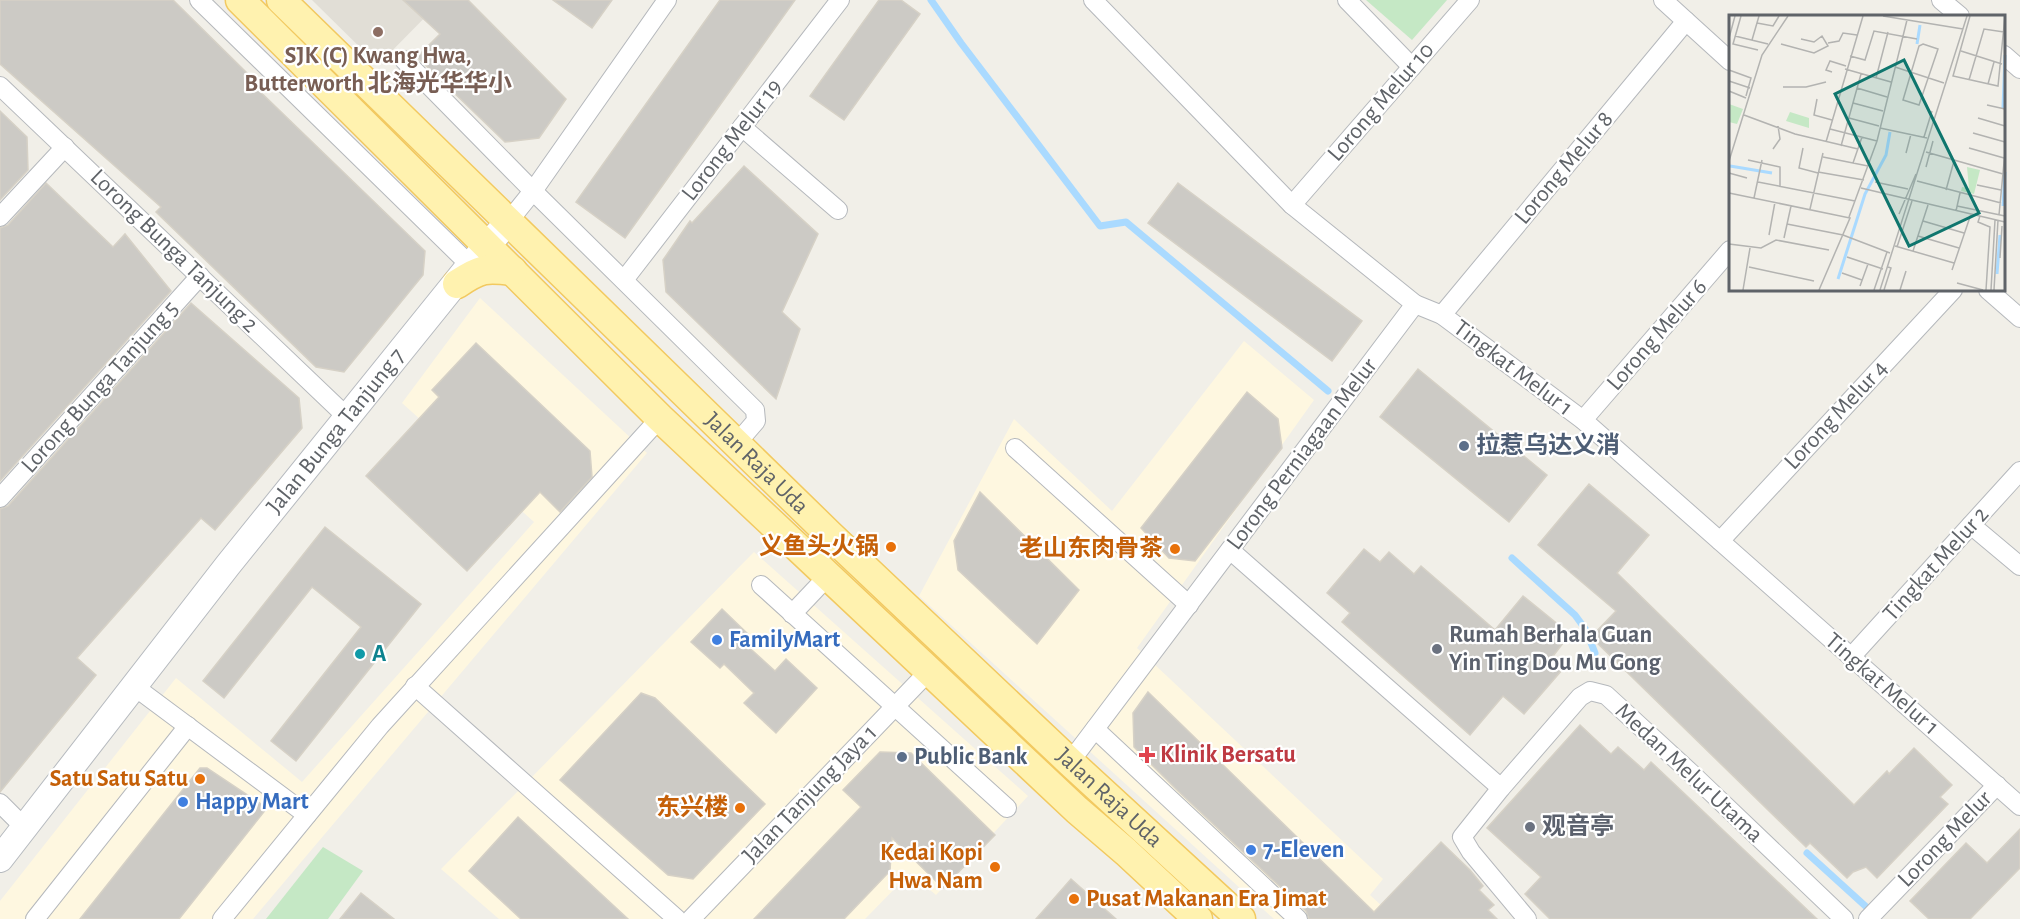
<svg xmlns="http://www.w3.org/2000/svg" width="2020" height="919" font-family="'Alegreya Sans','Noto Sans SC',sans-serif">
  <rect width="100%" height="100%" fill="#f1efe8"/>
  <g fill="#fef7e0">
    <path d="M480,298L647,453L253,919H0V901L176,678L302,782L534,522L402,403Z"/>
    <path d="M1244,341L1314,400L1137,648L1383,879L1370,895L1396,919H1274L919,596L1014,419L1112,511Z"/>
    <path d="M754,552L1028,796L936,895L910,873L865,919H499L441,869Z"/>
  </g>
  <path fill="#e1ded6" d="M312,0H442L378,65Z"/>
  <g fill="#c5e8c5">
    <path d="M1366,0H1447L1412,40Z"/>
    <path d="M323,847L363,871L328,919H266Z"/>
  </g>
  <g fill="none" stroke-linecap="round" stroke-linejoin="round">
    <g stroke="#aadaff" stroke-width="7">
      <path d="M931,0L961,43L1100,226L1126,222L1328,391"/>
      <path d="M1512,558L1575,615L1586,630L1595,653"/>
      <path d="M1807,853L1873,913"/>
    </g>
  </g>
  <g fill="#cccac5" stroke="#d6d1c6" stroke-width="1.5">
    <path d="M0,0H173L247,73L244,76L425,251L423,275L344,372L316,367L156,212L161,207L0,64Z"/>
    <path d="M403,0H468L566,99L539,138L505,142L417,57L440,34Z"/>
    <path d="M553,0H612L592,28Z"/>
    <path d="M720,0H795L625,238L576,202Z"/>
    <path d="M879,0H901L920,14L844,120L810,96Z"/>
    <path d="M0,111L27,137L28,170L0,200Z"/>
    <path d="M744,166L818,234L782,312L800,329L776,399L666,292L663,260L690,221L692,223Z"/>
    <path d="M46,183L113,247L125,234L171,291L0,481V228L8,225Z"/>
    <path d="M1178,183L1362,321L1332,361L1148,223Z"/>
    <path d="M191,303L299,398L302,428L215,530L201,518L77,658L96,675L0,792V509L8,506Z"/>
    <path d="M476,343L590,451L592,477L560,512L540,492L467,571L366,476L439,397L432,390Z"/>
    <path d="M1418,369L1547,475L1509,522L1380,417Z"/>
    <path d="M1247,392L1278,419L1282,448L1195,561L1169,558L1141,528Z"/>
    <path d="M1589,484L1649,535L1617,573L1854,805L1887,771L1889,774L1914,748L1952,785L1940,797L1948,804L1877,878L1866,867L1853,872L1847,878L1810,843L1806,847L1591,637L1616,611L1538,545Z"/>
    <path d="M980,492L1079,590L1037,644L958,570L954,541Z"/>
    <path d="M325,527L421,604L296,761L271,741L361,627L312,587L224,698L203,681Z"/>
    <path d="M1364,549L1380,562L1389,552L1414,574L1421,566L1495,630L1523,596L1570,634L1550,660L1562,670L1524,714L1503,696L1470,735L1342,622L1350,613L1327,593Z"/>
    <path d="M722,609L749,635L743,642L775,671L786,659L817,688L776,733L744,703L754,693L724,664L720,668L691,642Z"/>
    <path d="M1148,692L1374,912L1441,842L1470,870L1483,886L1479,890L1494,905L1488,910L1497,919H1309L1306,911L1178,791L1134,747L1133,713Z"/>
    <path d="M641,693L655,698L765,804L693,879L668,875L560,780Z"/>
    <path d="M1580,725L1611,754L1618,747L1644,770L1651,762L1817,919H1550L1525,894L1541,877L1487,828Z"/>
    <path d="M880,752L911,753L995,835L943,888L892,838L890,871L844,919H754L861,807L843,790Z"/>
    <path d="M200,768H207L267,808L179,919H80Z"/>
    <path d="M518,817L628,919H521L469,871Z"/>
    <path d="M2020,829V868L1970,919H1929L1910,901L1966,843L1987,863Z"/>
    <path d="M1071,879L1116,919H1036Z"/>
    <path d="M361,893L394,919H340Z"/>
  </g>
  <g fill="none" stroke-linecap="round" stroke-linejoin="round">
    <defs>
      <g id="street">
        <path d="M199,0L470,265"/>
        <path d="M1093,0L1292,205L1415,304L1442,315L1583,420L2020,806"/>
        <path d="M1347,0L1412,67"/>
        <path d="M1663,0L1730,61"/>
        <path d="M1941,0L1960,16"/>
        <path d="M2004,55L2020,69"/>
        <path d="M404,60L533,191L755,410L756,421L737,443"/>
        <path d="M0,86L347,417"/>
        <path d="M742,127L838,210"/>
        <path d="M1292,205L1470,0"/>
        <path d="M0,217L65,147"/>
        <path d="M508,222L533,191L667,0"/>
        <path d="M624,280L840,0"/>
        <path d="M1988,290L2020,318"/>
        <path d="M1442,315L1686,21"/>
        <path d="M1583,420L1730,250"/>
        <path d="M1015,448L1189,605"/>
        <path d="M0,498L200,276"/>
        <path d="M1971,525L2020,566"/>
        <path d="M1720,541L1953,290"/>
        <path d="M1230,550L1501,788"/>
        <path d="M761,585L1007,808"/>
        <path d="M792,614L828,576"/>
        <path d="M1851,657L2020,471"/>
        <path d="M415,686L677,919"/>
        <path d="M135,687L307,815"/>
        <path d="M1095,729L1298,919"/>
        <path d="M1070,762L1415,304"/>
        <path d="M0,803L25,828"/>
        <path d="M35,919L188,726"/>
        <path d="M222,919L380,726L660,418"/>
        <path d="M691,919L930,670"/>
        <path d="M1527,919L1471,852L1462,837L1501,788L1580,697L1590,691L1606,695L1691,773L1844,919"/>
        <path d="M1868,919L1997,785"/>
      </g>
      <g id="secondary">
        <path id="s1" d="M0,859L228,565L470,265L508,222"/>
      </g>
      <g id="primary">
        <path d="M240,0L660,418L1077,810L1126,852L1198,919"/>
        <path id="s2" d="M281,0L829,534L1070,762L1241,919"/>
        <path d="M457,284C481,268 485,268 513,271"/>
      </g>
    </defs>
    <use href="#street" stroke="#b5b8bc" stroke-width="20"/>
    <use href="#secondary" stroke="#b6babf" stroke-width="28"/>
    <use href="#primary" stroke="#f2c960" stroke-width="31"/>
    <use href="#street" stroke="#fff" stroke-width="18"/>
    <use href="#secondary" stroke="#fff" stroke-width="26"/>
    <use href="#primary" stroke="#fff2af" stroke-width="28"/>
  </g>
  <circle fill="#8d6e63" stroke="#fff" stroke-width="2" cx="378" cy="32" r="6"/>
  <g fill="#5c6f8a" stroke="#fff" stroke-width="2">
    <circle cx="1464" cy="446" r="6"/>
    <circle cx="902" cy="757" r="6"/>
  </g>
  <g fill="#e8710a" stroke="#fff" stroke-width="2">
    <circle cx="891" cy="547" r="6"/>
    <circle cx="1175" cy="549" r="6"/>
    <circle cx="200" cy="779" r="6"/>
    <circle cx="740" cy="808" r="6"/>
    <circle cx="995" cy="867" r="6"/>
    <circle cx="1074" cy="899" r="6"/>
  </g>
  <g fill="#3f7fe0" stroke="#fff" stroke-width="2">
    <circle cx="717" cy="640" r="6"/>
    <circle cx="183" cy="802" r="6"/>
    <circle cx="1251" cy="850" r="6"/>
  </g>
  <g fill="#6b7280" stroke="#fff" stroke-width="2">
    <circle cx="1437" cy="649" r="6"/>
    <circle cx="1530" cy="827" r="6"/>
  </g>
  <circle fill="#0f9aa8" stroke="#fff" stroke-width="2" cx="360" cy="654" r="6"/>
  <path fill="#e0444e" stroke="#fff" stroke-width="2" d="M1144 746h6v6h6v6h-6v6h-6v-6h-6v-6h6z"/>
  <g text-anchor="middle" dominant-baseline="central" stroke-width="4.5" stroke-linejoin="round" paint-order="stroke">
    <g font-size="24" font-weight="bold" fill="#785e54" stroke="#fff">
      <text x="378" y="56">SJK (C) Kwang Hwa,<tspan x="378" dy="28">Butterworth 北海光华华小</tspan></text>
    </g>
    <g font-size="24" fill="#5f6368" stroke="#fff">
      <text transform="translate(1381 102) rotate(-49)">Lorong Melur 10</text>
      <text transform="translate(732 140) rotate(-52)">Lorong Melur 19</text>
      <text transform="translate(1564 168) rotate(-50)">Lorong Melur 8</text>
      <text transform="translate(174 251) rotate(44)">Lorong Bunga Tanjung 2</text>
      <text transform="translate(1657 335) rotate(-49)">Lorong Melur 6</text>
      <text transform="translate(1513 368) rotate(37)">Tingkat Melur 1</text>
      <text transform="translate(100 387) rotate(-48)">Lorong Bunga Tanjung 5</text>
      <text transform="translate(1836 415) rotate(-47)">Lorong Melur 4</text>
      <text stroke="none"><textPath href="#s1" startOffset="544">Jalan Bunga Tanjung 7</textPath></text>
      <text transform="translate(1302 454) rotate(-53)">Lorong Perniagaan Melur</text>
      <text stroke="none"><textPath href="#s2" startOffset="664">Jalan Raja Uda</textPath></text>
      <text transform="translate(1936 564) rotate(-48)">Tingkat Melur 2</text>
      <text transform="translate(1882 684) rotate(41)">Tingkat Melur 1</text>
      <text transform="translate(1689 773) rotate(43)">Medan Melur Utama</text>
      <text transform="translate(810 794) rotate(-46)">Jalan Tanjung Jaya 1</text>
      <text stroke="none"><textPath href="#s2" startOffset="1150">Jalan Raja Uda</textPath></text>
      <text transform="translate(1945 839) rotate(-46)">Lorong Melur</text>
    </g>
    <g font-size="24" font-weight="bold" fill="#4e5e75" stroke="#fff" text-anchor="start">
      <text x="1476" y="446">拉惹乌达义消</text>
      <text x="914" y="757">Public Bank</text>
    </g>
    <g font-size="24" font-weight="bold" fill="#c56008" stroke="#fff" text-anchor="end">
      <text x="879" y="547">义鱼头火锅</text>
      <text x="1163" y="549">老山东肉骨茶</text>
      <text x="188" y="779">Satu Satu Satu</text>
      <text x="728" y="808">东兴楼</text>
      <text x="983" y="853">Kedai Kopi<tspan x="983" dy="28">Hwa Nam</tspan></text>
      <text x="1086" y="899" text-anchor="start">Pusat Makanan Era Jimat</text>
    </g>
    <g font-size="24" font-weight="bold" fill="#5b616d" stroke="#fff" text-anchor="start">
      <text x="1449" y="635">Rumah Berhala Guan<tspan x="1449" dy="28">Yin Ting Dou Mu Gong</tspan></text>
      <text x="1542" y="827">观音亭</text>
    </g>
    <g font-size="24" font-weight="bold" fill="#366cbe" stroke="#fff" text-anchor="start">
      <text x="729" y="640">FamilyMart</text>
      <text x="195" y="802">Happy Mart</text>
      <text x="1263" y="850">7-Eleven</text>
    </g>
    <g font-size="24" font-weight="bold" fill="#0d838f" stroke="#fff" text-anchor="start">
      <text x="372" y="654">A</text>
    </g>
    <g font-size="24" font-weight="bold" fill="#be3a42" stroke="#fff" text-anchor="start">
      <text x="1160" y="755">Klinik Bersatu</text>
    </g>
  </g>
  <g transform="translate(1729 15)">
    <rect width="276" height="276" fill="#f1efe8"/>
    <path d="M0,89L14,94L8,109L0,107ZM61,97L80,103V113L57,106ZM238,152L251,155L245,179L232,176L233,172L240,173Z" fill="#c5e8c5"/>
    <path fill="none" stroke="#aadaff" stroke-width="3" d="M188,29L191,10M274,93L276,40M1,151L43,158M274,191L276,157M268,259L271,220M109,264L136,179L157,140L161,117"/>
    <path fill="none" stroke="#b3b3b1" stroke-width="1.5" d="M12,1L4,29L29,35M154,1L234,14M241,1L224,61L269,71L276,1M28,8L44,11L50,1M6,21L39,29M0,23L6,1M23,25L30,1M99,28L110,26L114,18L128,20M52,29L85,38L99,31L93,21L85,27L72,24M194,29L209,34L190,90L174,85L190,31ZM232,36L273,49M121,41L136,45L145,16L188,24M166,52L215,68M116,54L162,67M0,55L22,63L17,81M103,57L97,55L101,46L117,51M147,63L159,17M240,65L255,14L275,17M0,66L21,73M259,69L265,47M54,72H77L97,67M128,73L158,82M0,76L17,83M88,84L85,100L103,105M124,88L154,96M258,90L276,94M15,100L66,119L129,134M120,103L150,111M249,103L276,111M151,113L198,123M101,114L148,126M244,118L276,127M195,122L203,96M97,127L134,1M112,131L132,59M74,133L70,153L89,158M240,133L275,143M44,134L51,124L49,111M197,137L274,159M177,138L182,119M94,142L139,151M19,145L51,152V171M0,146L33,40L59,1M124,148L133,122M197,152L204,126M89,157L135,165M0,158L18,163M188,166L272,188M29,167L126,186M146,167L179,174M248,170L272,175M132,173L276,207M217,175L225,146M0,178L121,203L90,275M25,183L33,145M228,191L276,201M81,194L94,138M227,196L231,178M170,199L187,159M270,200L276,137M251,201L249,207L261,212L257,275M120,202L148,126L178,5M194,206L235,218M58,209L114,220L161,238M40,220L46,187M189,221L230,233M55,223L62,191M0,229L32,233L47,225L100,235M166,231L225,248M168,232L183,186M184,236L199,190M118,242L154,254M271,243L273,211M20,252L85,266M223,255L242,199M113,258L133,265M228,268L254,275M131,271L139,249M14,275L21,233M145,275L158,237M151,275L238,1M155,275L162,253L159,252M171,275L177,256M262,275L266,205M265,275L269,205"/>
    <path fill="#0f766e" fill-opacity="0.15" stroke="#0f766e" stroke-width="3" d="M175,45L250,198L180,231L106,79Z"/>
    <rect width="276" height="276" fill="none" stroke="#5f6368" stroke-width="3"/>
  </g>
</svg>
